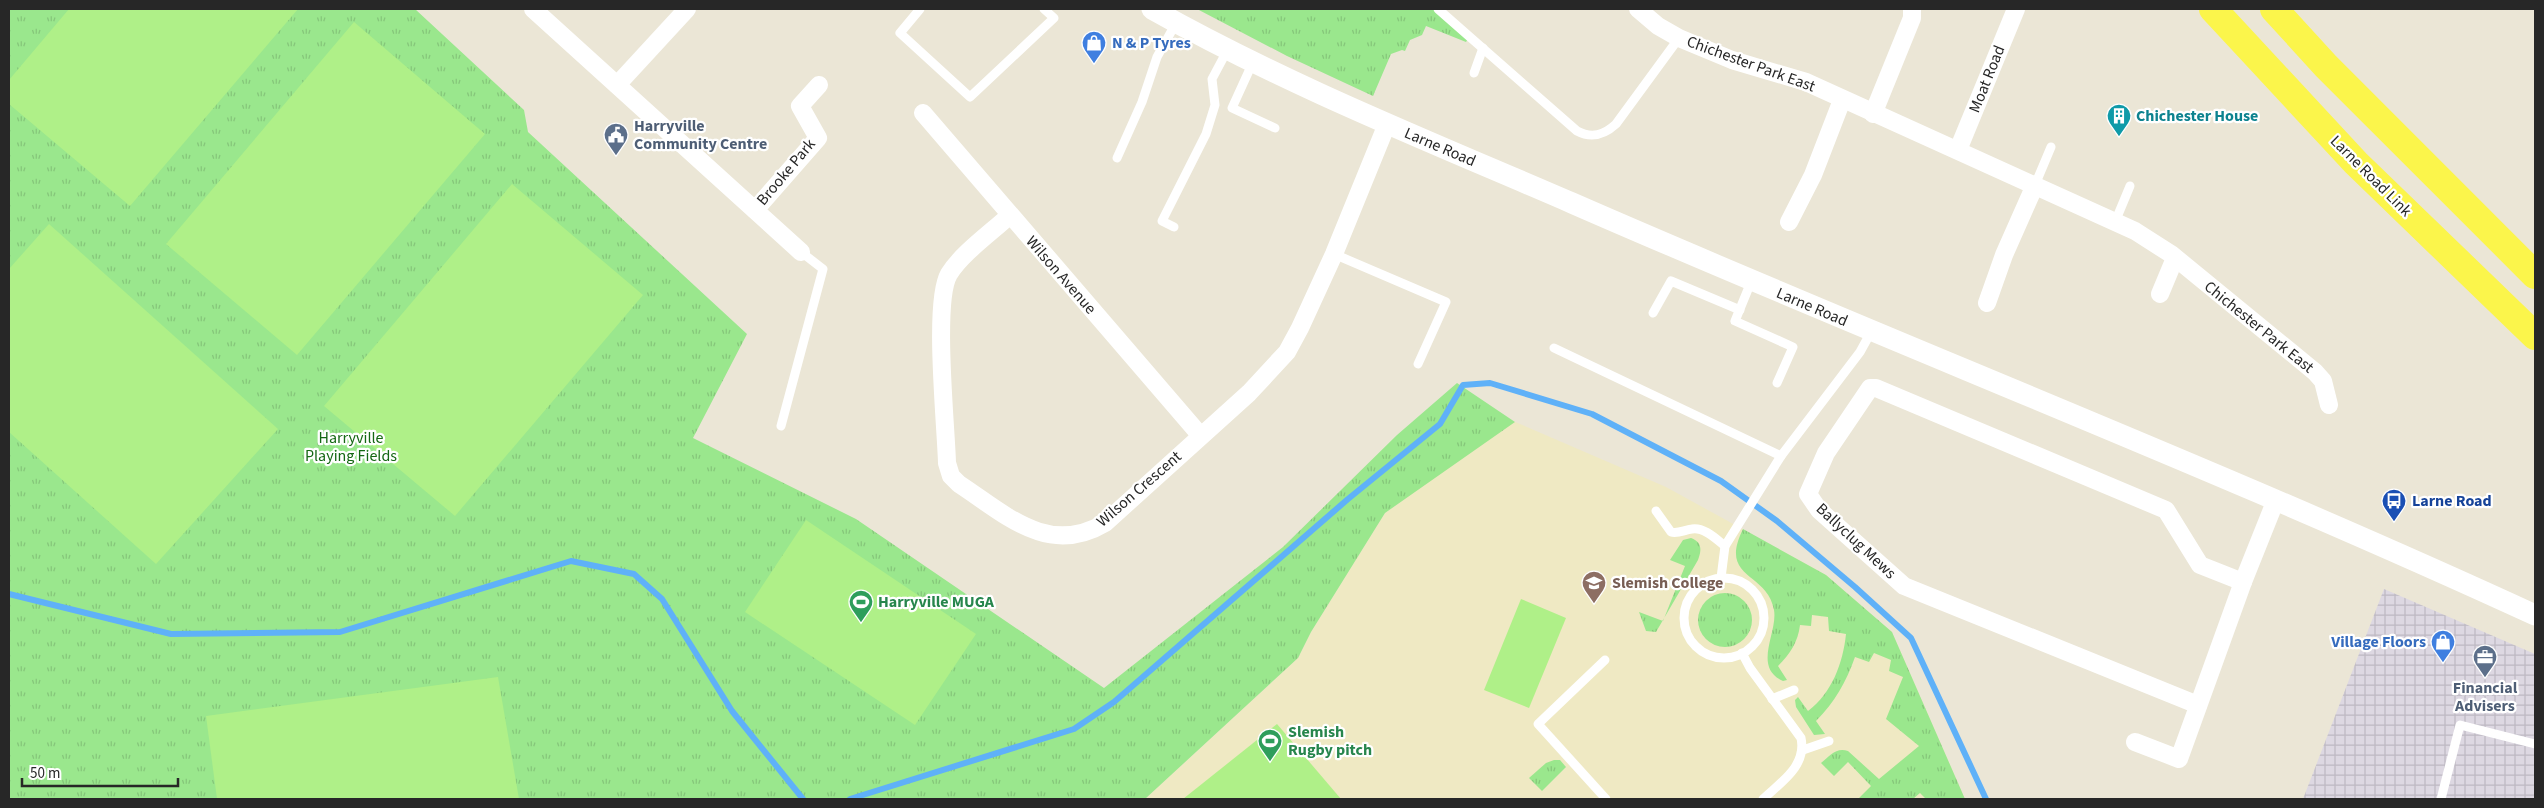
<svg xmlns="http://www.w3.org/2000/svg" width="2544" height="808" font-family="'Source Sans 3',sans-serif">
  <defs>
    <pattern id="industrial-grid" width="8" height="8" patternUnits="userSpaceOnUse" patternTransform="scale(1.25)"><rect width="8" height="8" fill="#ddd8e2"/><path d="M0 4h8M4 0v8" fill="none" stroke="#beb9c2"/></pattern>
    <pattern id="grass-tufts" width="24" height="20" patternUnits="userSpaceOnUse" patternTransform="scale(1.25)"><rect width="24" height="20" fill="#9ae78d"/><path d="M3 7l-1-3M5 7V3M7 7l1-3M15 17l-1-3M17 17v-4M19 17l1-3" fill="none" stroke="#85c67a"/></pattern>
  </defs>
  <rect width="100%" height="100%" fill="#ebe6d6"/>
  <path fill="url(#industrial-grid)" d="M2384,589L2535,654V799H2303Z"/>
  <path fill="#efe9c3" d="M1513,421L1666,487L1826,575L1892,632L1965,799H1145L1298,658L1311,632L1385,513Z"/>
  <g fill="url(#grass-tufts)">
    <path d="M9,9H415L524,110L528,132L747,334L693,438L856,519L1104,688L1283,547L1397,435L1457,383L1515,422L1385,513L1311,632L1298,658L1145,799H9Z"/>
    <path d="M1197,9H1434L1468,39L1466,42L1426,26L1422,35L1410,40L1405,51L1402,50L1391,54L1373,96L1287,56Z"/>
    <path d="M1743,529L1826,575L1892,632L1965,799H1926L1920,793L1913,799H1858L1871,786L1848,762L1834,776L1821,763C1830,756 1836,747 1848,751L1879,779L1919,746L1886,719L1903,677L1889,671L1891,660L1874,653L1869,662L1855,657C1846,682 1835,702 1816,721L1825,734L1814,735L1796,707L1795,700L1798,697L1808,711C1832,693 1843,663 1846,634L1829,631L1828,617L1812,615L1811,626L1800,625C1798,642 1790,654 1778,666L1787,680L1783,681C1752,667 1778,633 1774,610C1767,571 1718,580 1743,529Z"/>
    <path d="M1691,538C1702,542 1702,550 1698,560L1656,632L1646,631L1639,612L1663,621L1685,566L1670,560L1683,540Z"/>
    <circle cx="1725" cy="620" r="27"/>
    <path d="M1554,760H1560L1566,767L1542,791L1529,778L1546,763Z"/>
  </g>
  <g fill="#aff088">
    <path d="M69,9H298L130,206L9,104V80Z"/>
    <path d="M354,22L485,134L297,355L166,244Z"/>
    <path d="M512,184L643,295L455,516L324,406Z"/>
    <path d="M49,224L278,429L156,564L9,432V269Z"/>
    <path d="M806,520L976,634L915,725L745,612Z"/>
    <path d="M1521,599L1566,618L1529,708L1484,690Z"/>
    <path d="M498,677L519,799H217L206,716Z"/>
    <path d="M1277,724L1341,799H1183Z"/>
  </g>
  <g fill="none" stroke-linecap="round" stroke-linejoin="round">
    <g stroke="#5fb1f8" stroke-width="6">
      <path d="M9,594L171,634L340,632L571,561L634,574L662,599L732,711L803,799"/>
      <path d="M850,799L1074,729L1114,702L1348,499L1440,424L1463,385L1490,383L1592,414L1721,481L1777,521L1855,587L1911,638L1986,799"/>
    </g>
    <g stroke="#fff" stroke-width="9">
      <path d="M920,9L900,33L970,97L1054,18L1044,9"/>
      <path d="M1438,9L1577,131C1592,139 1604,135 1616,124L1679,38"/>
      <path d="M1253,62L1232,108L1275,128"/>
      <path d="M1474,73L1483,48"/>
      <path d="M1117,158L1142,102L1157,57L1176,23"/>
      <path d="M2035,185L2051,147"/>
      <path d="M2115,222L2130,186"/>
      <path d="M1174,227L1162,221L1206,134L1215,105L1212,79L1228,49"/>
      <path d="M1334,254L1446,302L1418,364"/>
      <path d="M1751,282L1735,321L1793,347L1777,383"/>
      <path d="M1653,313L1671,281L1740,310"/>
      <path d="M1554,348L1781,456"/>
      <path d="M781,426L823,269L801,252"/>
      <path d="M1656,511L1671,532C1678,534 1684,530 1692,529C1704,527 1716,539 1725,546"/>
      <path d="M1721,578L1725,546L1781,456L1860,352L1871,332"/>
      <circle cx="1724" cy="618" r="40"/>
      <path d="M1742,653L1750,668L1801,738C1807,766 1781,782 1763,799"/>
      <path d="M1605,660L1538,724L1606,799"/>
      <path d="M1772,699L1794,690"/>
      <path d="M1803,750L1829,741"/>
      <path d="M2441,799L2460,725L2535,744"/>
    </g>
    <g stroke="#fff" stroke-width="18">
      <path d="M533,9L801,252"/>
      <path d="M1638,9L1658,26L1679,38L1732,60L1806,82L2135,231L2171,254L2315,372L2323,381L2329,405"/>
      <path d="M617,85L687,9"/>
      <path d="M923,113L1200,435"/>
      <path d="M1873,114L1912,18V9"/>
      <path d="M1958,150L2016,9"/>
      <path d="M755,210L818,138L800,106L819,85"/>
      <path d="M1010,215C992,232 962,253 949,274C933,301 946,425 947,463L951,476L959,484C1005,514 1048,557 1105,523L1249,393L1287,352L1300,328L1334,254L1387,124"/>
      <path d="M1789,222L1813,175L1842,100"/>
      <path d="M2160,294L2175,258"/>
      <path d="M1987,303L2004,255L2035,185"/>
      <path d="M2198,705L1904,586L1819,510L1808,494L1826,453L1870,388H1876L2166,510L2200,565L2243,582"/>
      <path d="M2135,742L2179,759L2243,582L2275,502"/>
    </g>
    <path stroke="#fff" stroke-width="21" d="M1152,9C1287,85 1431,142 1572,203C1892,343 2218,469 2535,615"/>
    <g stroke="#fbf54b" stroke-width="28">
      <path d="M2213,9L2356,163L2535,336"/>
      <path d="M2274,9L2326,66L2535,275"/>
    </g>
  </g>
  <defs>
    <symbol id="shop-pin" viewBox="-11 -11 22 30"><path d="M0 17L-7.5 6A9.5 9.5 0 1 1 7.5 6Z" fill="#3f7fe0" stroke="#fff"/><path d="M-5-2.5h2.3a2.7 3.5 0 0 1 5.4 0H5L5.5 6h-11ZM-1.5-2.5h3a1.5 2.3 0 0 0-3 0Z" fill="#fff"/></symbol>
    <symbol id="building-pin" viewBox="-11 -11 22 30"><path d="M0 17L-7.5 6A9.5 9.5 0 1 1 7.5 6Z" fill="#0f9aa8" stroke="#fff"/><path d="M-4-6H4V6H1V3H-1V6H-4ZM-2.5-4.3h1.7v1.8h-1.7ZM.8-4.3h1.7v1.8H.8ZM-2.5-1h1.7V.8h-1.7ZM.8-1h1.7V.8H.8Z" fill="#fff"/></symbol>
    <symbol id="civic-pin" viewBox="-11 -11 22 30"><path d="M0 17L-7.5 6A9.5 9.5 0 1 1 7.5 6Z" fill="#5c6f8a" stroke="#fff"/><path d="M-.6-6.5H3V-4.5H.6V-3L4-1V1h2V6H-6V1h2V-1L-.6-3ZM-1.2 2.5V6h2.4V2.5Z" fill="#fff"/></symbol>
    <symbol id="bus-pin" viewBox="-11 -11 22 30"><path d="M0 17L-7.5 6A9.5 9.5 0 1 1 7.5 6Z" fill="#1a4fb4" stroke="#fff"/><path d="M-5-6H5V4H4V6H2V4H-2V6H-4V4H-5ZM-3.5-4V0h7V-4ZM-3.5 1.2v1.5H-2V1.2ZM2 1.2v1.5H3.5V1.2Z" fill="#fff"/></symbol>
    <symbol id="school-pin" viewBox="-11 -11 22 30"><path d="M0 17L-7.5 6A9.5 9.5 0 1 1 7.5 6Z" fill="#8d6e63" stroke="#fff"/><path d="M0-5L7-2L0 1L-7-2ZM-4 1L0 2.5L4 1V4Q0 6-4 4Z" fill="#fff"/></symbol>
    <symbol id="stadium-pin" viewBox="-11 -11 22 30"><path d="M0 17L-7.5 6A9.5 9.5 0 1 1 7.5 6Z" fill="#2e9e5b" stroke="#fff"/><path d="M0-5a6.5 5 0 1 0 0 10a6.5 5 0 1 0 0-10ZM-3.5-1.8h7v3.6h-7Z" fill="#fff"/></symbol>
    <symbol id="office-pin" viewBox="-11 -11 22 30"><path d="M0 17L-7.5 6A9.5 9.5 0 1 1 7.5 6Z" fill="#5c6f8a" stroke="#fff"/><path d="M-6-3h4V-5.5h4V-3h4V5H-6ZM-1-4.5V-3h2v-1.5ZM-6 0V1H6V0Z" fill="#fff"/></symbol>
  </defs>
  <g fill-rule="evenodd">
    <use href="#shop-pin" x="1080" y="29" width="28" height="38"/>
    <use href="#building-pin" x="2105" y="102" width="28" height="38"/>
    <use href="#civic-pin" x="602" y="121" width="28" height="38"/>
    <use href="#bus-pin" x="2380" y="487" width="28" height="38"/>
    <use href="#school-pin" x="1580" y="569" width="28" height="38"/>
    <use href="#stadium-pin" x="847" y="588" width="28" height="38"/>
    <use href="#shop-pin" x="2429" y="628" width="28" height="38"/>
    <use href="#office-pin" x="2471" y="643" width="28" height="38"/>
    <use href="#stadium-pin" x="1256" y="727" width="28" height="38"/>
  </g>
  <g text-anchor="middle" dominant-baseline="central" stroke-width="4.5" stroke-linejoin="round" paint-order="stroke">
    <g font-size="16" font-weight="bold" fill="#366cbe" stroke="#fff" text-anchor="start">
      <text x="1112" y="43">N &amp; P Tyres</text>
      <text x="2426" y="642" text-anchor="end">Village Floors</text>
    </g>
    <g font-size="16" fill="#272727" stroke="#fff">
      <text transform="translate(1751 64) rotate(20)">Chichester Park East</text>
      <text transform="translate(1987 79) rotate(-68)">Moat Road</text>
      <text transform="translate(1440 147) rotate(23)">Larne Road</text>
      <text transform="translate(786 172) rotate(-50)">Brooke Park</text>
      <text transform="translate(2371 176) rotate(45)">Larne Road Link</text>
      <text transform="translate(1061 275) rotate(49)">Wilson Avenue</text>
      <text transform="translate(1812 307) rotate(23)">Larne Road</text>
      <text transform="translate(2259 327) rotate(39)">Chichester Park East</text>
      <text transform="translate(1139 489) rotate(-41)">Wilson Crescent</text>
      <text transform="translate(1856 541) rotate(43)">Ballyclug Mews</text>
    </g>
    <g font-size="16" font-weight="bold" fill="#0d838f" stroke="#fff" text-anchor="start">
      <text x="2136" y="116">Chichester House</text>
    </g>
    <g font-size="16" font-weight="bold" fill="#4e5e75" stroke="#fff" text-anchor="start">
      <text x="634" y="126">Harryville<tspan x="634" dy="18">Community Centre</tspan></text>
      <text x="2485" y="688" text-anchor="middle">Financial<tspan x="2485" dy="18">Advisers</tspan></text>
    </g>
    <g font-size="16" fill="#146713" stroke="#fff">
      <text x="351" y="438">Harryville<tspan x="351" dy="18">Playing Fields</tspan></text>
    </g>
    <g font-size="16" font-weight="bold" fill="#164399" stroke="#fff" text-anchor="start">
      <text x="2412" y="501">Larne Road</text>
    </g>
    <g font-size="16" font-weight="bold" fill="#785e54" stroke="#fff" text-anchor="start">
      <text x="1612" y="583">Slemish College</text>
    </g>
    <g font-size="16" font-weight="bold" fill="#27864d" stroke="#fff" text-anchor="start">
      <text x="878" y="602">Harryville MUGA</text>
      <text x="1288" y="732">Slemish<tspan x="1288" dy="18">Rugby pitch</tspan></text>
    </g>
  </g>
  <rect width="2544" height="808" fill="none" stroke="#272727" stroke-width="20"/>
  <path d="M22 778v8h156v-8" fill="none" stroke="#272727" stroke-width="2.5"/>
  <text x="30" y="778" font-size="15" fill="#272727" stroke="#ffffff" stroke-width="4" paint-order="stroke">50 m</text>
</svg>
